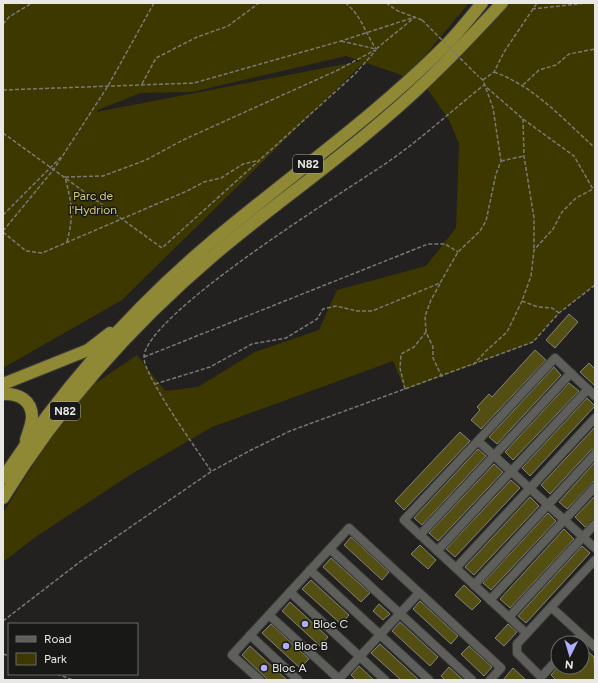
<svg xmlns="http://www.w3.org/2000/svg" width="598" height="683" font-family="Figtree,sans-serif">
  <rect width="100%" height="100%" fill="#22211f"/>
  <g fill="#3d3800" fill-rule="evenodd">
    <path d="M3,3H469L407,77L364,62L122,300L3,368ZM346,56L361,61L96,112L98,110L140,93L192,92Z"/>
    <path d="M507,3H595V285L559,313L533,342L405,390L393,361L212,427L130,475L37,536L3,562V513L43,449L91,386L137,355L165,391L198,387L255,352L319,330L337,290L426,266L456,228L459,144L449,120L426,87Z"/>
  </g>
  <g fill="#534e11" stroke="#838380">
    <path d="M569,314L578,322L555,348L546,340Z"/>
    <path d="M535,350L546,360L481,429L480,428L471,420L480,410L477,407L489,394L492,397Z"/>
    <path d="M589,363L595,369V386L580,372Z"/>
    <path d="M554,367L561,375L497,444L489,437Z"/>
    <path d="M569,383L579,391L513,460L505,452Z"/>
    <path d="M587,398L595,406L530,476L522,468Z"/>
    <path d="M595,427V449L591,450L550,494L541,485Z"/>
    <path d="M460,432L470,441L404,510L395,501Z"/>
    <path d="M478,449L486,456L422,525L414,518Z"/>
    <path d="M595,462V480L567,509L559,502Z"/>
    <path d="M494,464L503,472L438,541L429,533Z"/>
    <path d="M511,480L520,488L455,557L446,549Z"/>
    <path d="M595,496V519L585,527L575,517Z"/>
    <path d="M530,497L539,506L474,575L465,567Z"/>
    <path d="M548,513L556,521L491,590L483,583Z"/>
    <path d="M564,529L574,539L510,608L500,599Z"/>
    <path d="M351,537L389,572L382,580L344,545Z"/>
    <path d="M420,545L436,560L428,569L411,554Z"/>
    <path d="M582,546L590,553L526,623L518,616Z"/>
    <path d="M331,558L370,593L361,602L323,567Z"/>
    <path d="M311,580L349,615L341,624L302,589Z"/>
    <path d="M464,585L481,601L472,610L455,595Z"/>
    <path d="M420,601L458,636L451,644L413,609Z"/>
    <path d="M290,602L328,637L320,646L282,611Z"/>
    <path d="M379,604L390,614L383,620L373,611Z"/>
    <path d="M400,622L438,657L430,666L392,631Z"/>
    <path d="M271,624L309,659L300,668L262,633Z"/>
    <path d="M508,624L517,632L504,646L495,638Z"/>
    <path d="M380,644L419,680H401L371,653Z"/>
    <path d="M250,646L287,680H268L242,655Z"/>
    <path d="M469,646L492,667L484,676L461,654Z"/>
    <path d="M582,646L594,657L595,680H556L551,675L558,667H582Z"/>
    <path d="M359,666L374,680H356L351,675Z"/>
    <path d="M449,667L463,680H445L441,676Z"/>
    <path d="M513,668L526,680H503Z"/>
  </g>
  <g fill="none" stroke-linecap="round" stroke-linejoin="round">
    <defs>
      <g id="minor">
        <path d="M478,441L595,548"/>
        <path d="M420,535L571,373"/>
        <path d="M330,549L472,680"/>
        <path d="M437,551L588,389"/>
        <path d="M456,568L595,418"/>
        <path d="M310,570L429,680"/>
        <path d="M474,585L595,454"/>
        <path d="M290,592L385,680"/>
        <path d="M490,600L595,487"/>
        <path d="M551,607L595,560"/>
        <path d="M269,615L340,680"/>
        <path d="M509,617L595,524"/>
        <path d="M526,633L404,520L555,358L595,396"/>
        <path d="M250,635L298,680"/>
        <path d="M573,643L581,635"/>
        <path d="M558,659L541,677L517,653V644L551,607L595,647"/>
        <path d="M260,680L232,655L349,528L501,668L490,680"/>
        <path d="M338,680L419,593"/>
      </g>
      <g id="highway">
        <path d="M3,384L88,350L110,333"/>
        <path d="M3,394C18,393 32,400 32,417C32,424 28,433 26,440"/>
        <path d="M3,478C60,392 130,311 209,244C287,178 372,119 444,47C458,33 470,18 482,3"/>
        <path d="M3,498C59,407 133,324 214,255C269,208 329,167 383,120C426,84 464,44 502,3"/>
      </g>
    </defs>
    <use href="#minor" stroke="#3c3c3a" stroke-width="10"/>
    <use href="#highway" stroke="#3c3c3a" stroke-width="14"/>
    <g stroke="#7a7977" stroke-width="1.5" stroke-dasharray="4 2" stroke-linecap="butt">
      <path d="M345,3C360,13 366,34 376,49"/>
      <path d="M386,3L398,11L422,20"/>
      <path d="M532,9L587,3"/>
      <path d="M3,24L9,17L32,3"/>
      <path d="M494,72C534,86 564,120 595,148"/>
      <path d="M483,80L494,72L504,52L537,3"/>
      <path d="M142,84L156,58L197,37L228,26L259,3"/>
      <path d="M523,85L539,70L556,65L569,54L595,49"/>
      <path d="M3,90L194,83L341,41L415,17L376,49L341,41"/>
      <path d="M523,119L524,156L534,218V250"/>
      <path d="M3,133L162,248L355,74L376,50"/>
      <path d="M501,161L524,156"/>
      <path d="M3,215L61,157"/>
      <path d="M3,231L54,169L108,86L154,3"/>
      <path d="M3,232L26,251L42,253L187,191L204,182L221,178L243,164L260,160"/>
      <path d="M67,242C74,214 72,205 65,177L103,176L146,160L183,140L338,70L375,50"/>
      <path d="M440,284L431,300L425,316L426,332L433,347V358L442,377"/>
      <path d="M522,301L538,307L552,308L559,313"/>
      <path d="M144,357L428,244H445L458,252"/>
      <path d="M473,365L486,351L507,332L522,301L531,276L534,250L553,229L562,212L576,198L593,189L574,156L523,119L485,86"/>
      <path d="M155,384L210,367L252,344L286,338L317,319L323,309L336,306L357,311H372L440,283L458,252L480,231L486,221L496,174L501,161L493,108L483,80L478,76"/>
      <path d="M405,389L400,368L401,354L414,347L426,332"/>
      <path d="M211,471C198,451 143,375 144,357C146,314 342,193 382,166C418,142 450,112 484,85"/>
      <path d="M3,621L81,561L212,471L251,450L290,431L533,342L559,313L595,285"/>
      <path d="M3,654L9,656"/>
      <path d="M57,674L73,680"/>
    </g>
    <use href="#minor" stroke="#5e5e5b" stroke-width="8"/>
    <use href="#highway" stroke="#8f8834" stroke-width="12"/>
    <path stroke="#7a7977" stroke-width="1.5" stroke-dasharray="4 2" stroke-linecap="butt" d="M422,20L478,76"/>
  </g>
  <g fill="#afaefa" stroke="#181816" stroke-width="1.5">
    <circle cx="305" cy="624" r="4"/>
    <circle cx="286" cy="646" r="4"/>
    <circle cx="264" cy="668" r="4"/>
  </g>
  <g text-anchor="middle" dominant-baseline="central" stroke-width="3" stroke-linejoin="round" paint-order="stroke">
    <g fill="#181816" stroke="#aaaaa8" stroke-width="1">
      <rect x="293" y="155" width="30" height="18" rx="3"/>
      <rect x="50" y="402" width="30" height="18" rx="3"/>
    </g>
    <g font-size="11" font-weight="bold" fill="#e8e8e6">
      <text x="308" y="164">N82</text>
      <text x="65" y="411">N82</text>
    </g>
    <g font-size="12" fill="#d3cc76" stroke="#181816">
      <text x="93" y="196">Parc de<tspan x="93" dy="14">l'Hydrion</tspan></text>
    </g>
    <g font-size="12" fill="#e8e8e6" stroke="#181816" text-anchor="start">
      <text x="313" y="624">Bloc C</text>
      <text x="294" y="646">Bloc B</text>
      <text x="272" y="668">Bloc A</text>
    </g>
  </g>
  <rect width="598" height="683" fill="none" stroke="#e8e8e6" stroke-width="8"/>
  <rect x="8" y="623" width="130" height="52" fill="#181816" stroke="#6b6b69"/>
  <rect x="16" y="636" width="20" height="6" fill="#5e5e5b" stroke="#6b6b69"/>
  <text x="44" y="643" font-size="12" fill="#e8e8e6">Road</text>
  <rect x="16" y="653" width="20" height="12" fill="#3d3800" stroke="#6b6b69"/>
  <text x="44" y="663" font-size="12" fill="#e8e8e6">Park</text>
  <g transform="translate(570 655) rotate(185)"><circle r="19" fill="#181816" stroke="#6b6b69"/>
  <path d="M0-3L7 15L0 10L-7 15Z" fill="#afaefa"/>
  <text y="-6" font-size="11" font-weight="bold" text-anchor="middle" fill="#e8e8e6">N</text>
  </g>
</svg>
